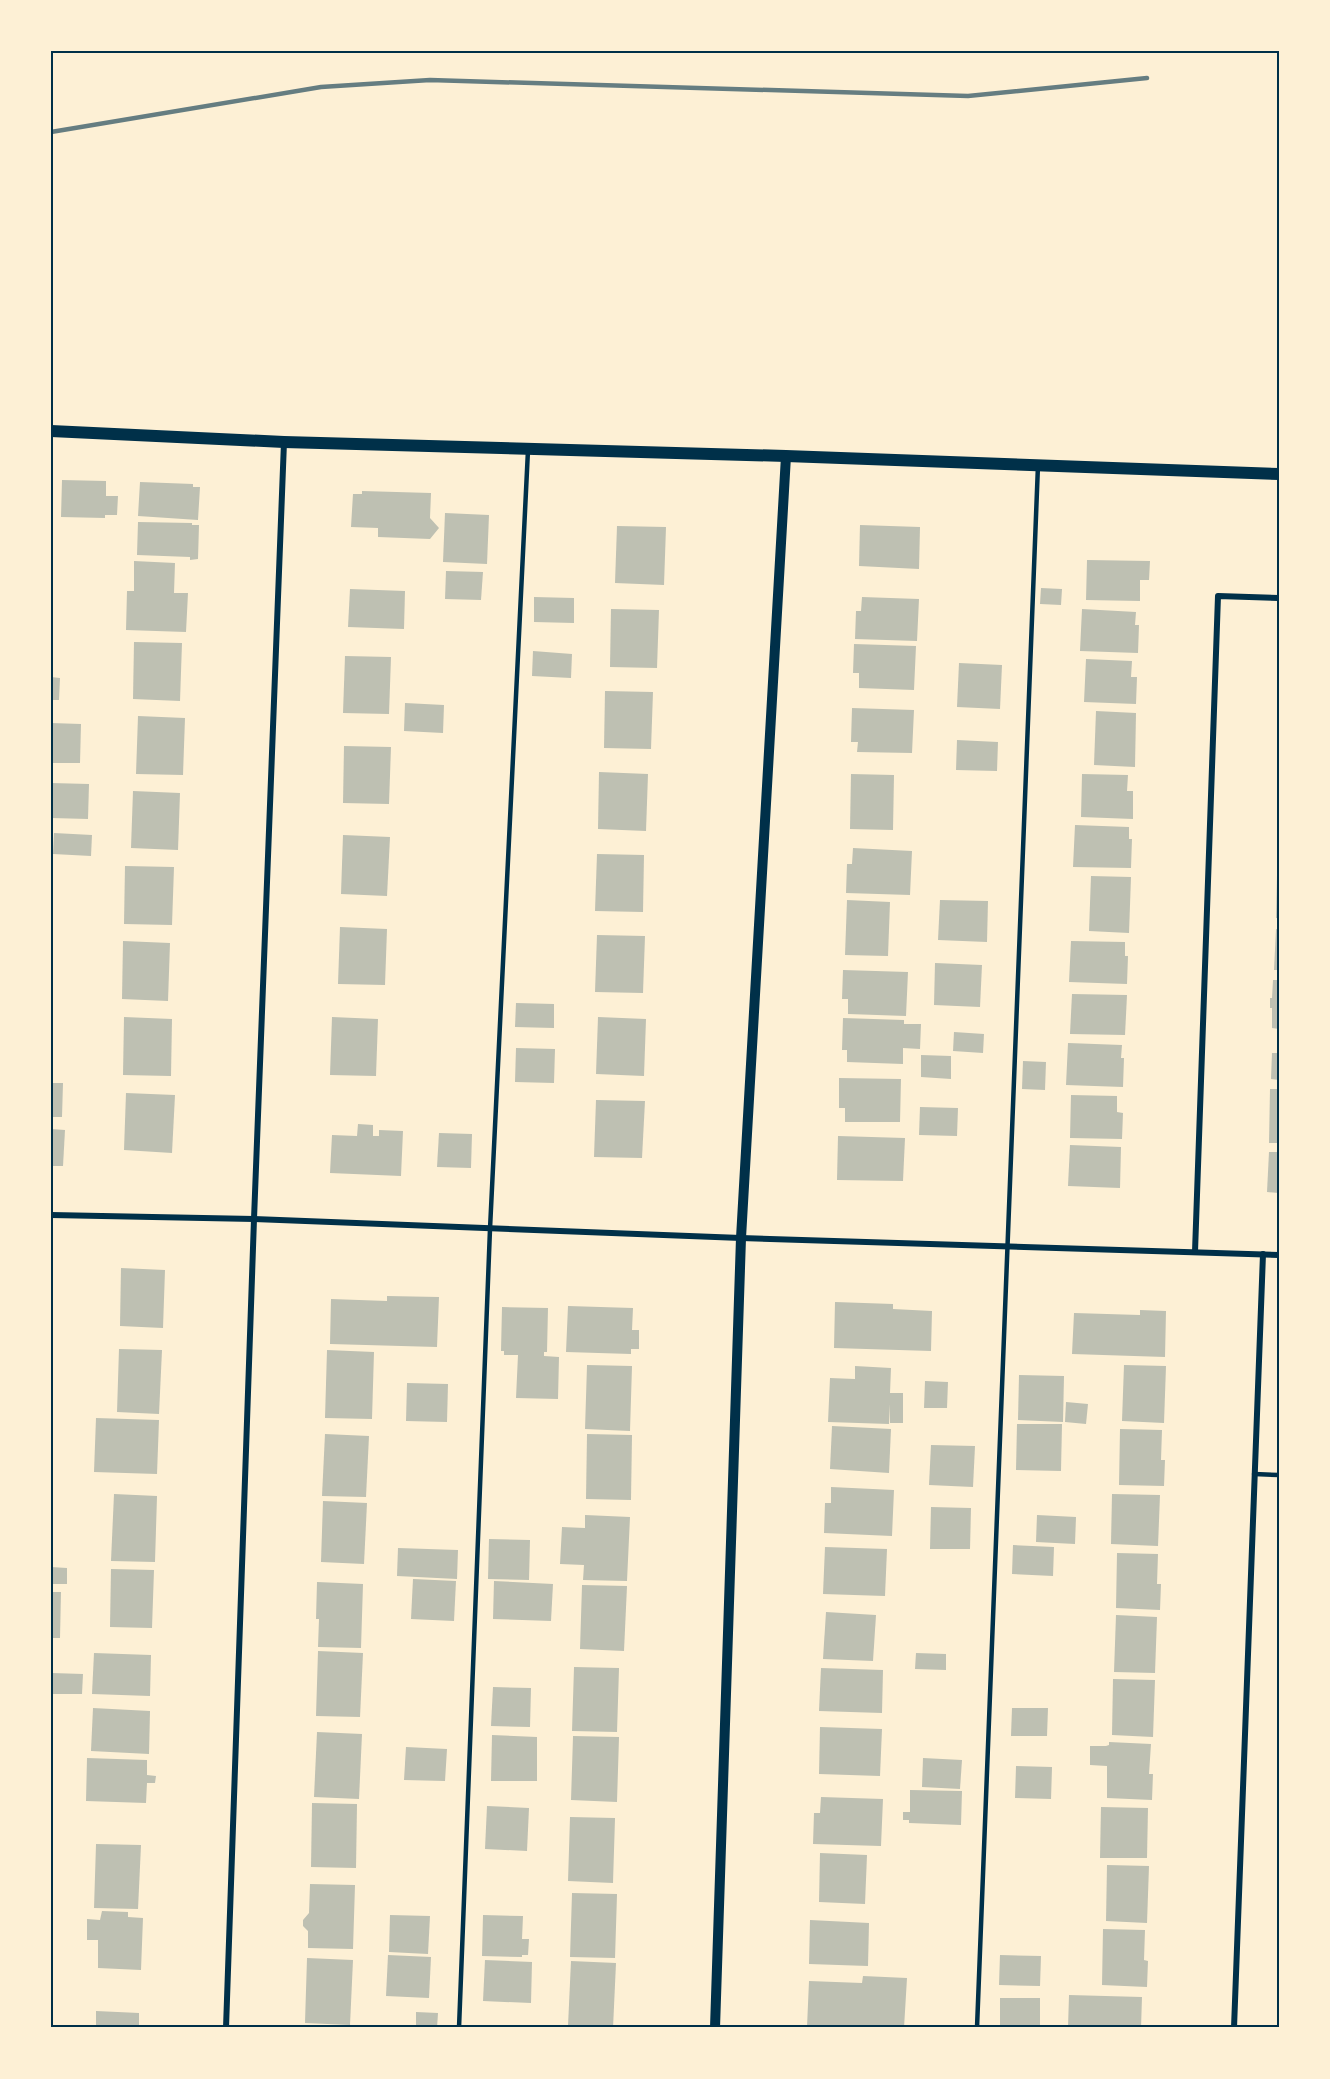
<svg xmlns="http://www.w3.org/2000/svg" width="1330" height="2079" font-family="'Varela Round',sans-serif">
  <rect width="100%" height="100%" fill="#fdf0d5"/>
  <g fill="#bec0b2">
    <path d="M62,480L106,481V496H118L117,515H105V518L61,517Z"/>
    <path d="M140,482L193,484V487H200L198,520L138,516Z"/>
    <path d="M362,491L431,493L430,518L439,528L430,539L378,537V528L351,527L353,494H362Z"/>
    <path d="M445,513L489,515L487,564L443,562Z"/>
    <path d="M138,522L192,523V525H199L198,559L190,560V557L137,555Z"/>
    <path d="M860,525L920,527L919,569L859,566Z"/>
    <path d="M617,526L666,527L664,585L615,583Z"/>
    <path d="M1087,560L1150,561L1149,580H1140V601L1086,600Z"/>
    <path d="M134,561L175,563L174,593H188L186,632L126,630L127,591H134Z"/>
    <path d="M446,571L483,572L481,600L445,599Z"/>
    <path d="M1041,588L1062,589L1061,605L1040,604Z"/>
    <path d="M350,589L405,591L404,629L348,627Z"/>
    <path d="M534,597L574,598V623L534,622Z"/>
    <path d="M862,597L919,599L917,641L855,639L856,611H861Z"/>
    <path d="M611,609L659,610L657,668L610,667Z"/>
    <path d="M1082,609L1136,612L1135,625H1139L1138,653L1080,651Z"/>
    <path d="M134,642L182,643L180,701L133,699Z"/>
    <path d="M854,644L916,646L914,690L859,688V673H853Z"/>
    <path d="M533,651L572,654L571,678L532,676Z"/>
    <path d="M345,656L391,657L389,714L343,713Z"/>
    <path d="M1086,659L1132,661L1131,677H1137L1136,704L1084,702Z"/>
    <path d="M959,663L1002,665L1000,709L957,707Z"/>
    <path d="M51,677L60,678L59,700H51Z"/>
    <path d="M605,691L653,692L651,749L604,748Z"/>
    <path d="M405,703L444,705L443,733L404,731Z"/>
    <path d="M852,708L914,710L912,753L857,752L858,742H851Z"/>
    <path d="M1096,711L1136,713L1135,767L1094,765Z"/>
    <path d="M138,716L185,718L183,775L136,774Z"/>
    <path d="M51,723L81,724L80,763H51Z"/>
    <path d="M957,740L998,742L997,771L956,770Z"/>
    <path d="M344,746L391,747L389,804L343,803Z"/>
    <path d="M599,772L648,774L646,831L598,829Z"/>
    <path d="M851,774L894,775L893,830L850,829Z"/>
    <path d="M1082,774L1128,775L1127,791H1133V819L1081,817Z"/>
    <path d="M51,783L89,784L88,819L51,818Z"/>
    <path d="M133,791L180,793L178,850L131,848Z"/>
    <path d="M1075,825L1129,827V839H1132L1131,868L1073,867Z"/>
    <path d="M54,833L92,835L91,856L53,854Z"/>
    <path d="M343,835L390,837L387,896L341,894Z"/>
    <path d="M853,848L912,851L910,895L846,893L847,864H852Z"/>
    <path d="M597,854L644,855L643,912L595,911Z"/>
    <path d="M125,866L174,867L172,925L124,924Z"/>
    <path d="M1277,875H1279V918H1276Z"/>
    <path d="M1091,876L1131,877L1129,933L1089,931Z"/>
    <path d="M847,900L890,902L888,956L845,955Z"/>
    <path d="M940,900L988,901L987,942L938,940Z"/>
    <path d="M340,927L387,929L385,985L338,984Z"/>
    <path d="M1276,929L1279,930V970H1274Z"/>
    <path d="M597,935L645,936L643,993L595,992Z"/>
    <path d="M123,941L170,943L168,1001L122,999Z"/>
    <path d="M1071,941L1125,942V956H1128L1127,984L1069,982Z"/>
    <path d="M935,963L982,965L980,1007L934,1005Z"/>
    <path d="M843,970L908,972L906,1016L848,1014V999H842Z"/>
    <path d="M1273,980H1279V1029L1272,1028V1008H1270V998H1272Z"/>
    <path d="M1072,994L1127,995L1125,1035L1070,1034Z"/>
    <path d="M516,1003L554,1004V1028L515,1027Z"/>
    <path d="M124,1017L172,1019L171,1076L123,1075Z"/>
    <path d="M332,1017L378,1019L376,1076L330,1075Z"/>
    <path d="M598,1017L646,1019L644,1076L596,1074Z"/>
    <path d="M843,1018L904,1020V1024H921L920,1049L903,1048V1064L847,1062V1050H842Z"/>
    <path d="M954,1032L984,1034L983,1053L953,1051Z"/>
    <path d="M1068,1043L1122,1045L1121,1058H1124L1123,1087L1066,1085Z"/>
    <path d="M516,1048L555,1049L554,1083L515,1082Z"/>
    <path d="M1272,1053H1279V1080L1271,1079Z"/>
    <path d="M921,1055L951,1056V1079L921,1077Z"/>
    <path d="M1023,1061L1046,1062L1045,1090L1022,1089Z"/>
    <path d="M839,1078L901,1079L900,1122H845V1108H839Z"/>
    <path d="M51,1083H63L62,1117H51Z"/>
    <path d="M1270,1089H1279V1143H1269Z"/>
    <path d="M126,1093L175,1095L172,1153L124,1150Z"/>
    <path d="M1071,1095L1117,1096V1112L1123,1113L1122,1139L1070,1138Z"/>
    <path d="M596,1100L645,1101L642,1158L594,1157Z"/>
    <path d="M920,1107L958,1108L957,1136L919,1135Z"/>
    <path d="M358,1124L373,1125V1136H379V1130L403,1131L401,1176L330,1173L332,1135L357,1136Z"/>
    <path d="M51,1129L65,1130L63,1166H51Z"/>
    <path d="M439,1133L472,1134L471,1168L437,1167Z"/>
    <path d="M838,1136L905,1138L903,1181L837,1180Z"/>
    <path d="M1070,1145L1121,1147L1120,1188L1068,1186Z"/>
    <path d="M1269,1152H1279V1193L1267,1192Z"/>
    <path d="M121,1268L165,1270L163,1328L120,1326Z"/>
    <path d="M387,1296L439,1297L437,1347L330,1344L331,1299L387,1301Z"/>
    <path d="M835,1302L893,1304V1309L932,1311L931,1351L834,1348Z"/>
    <path d="M568,1306L633,1308L632,1330H639V1349H631V1354L566,1352Z"/>
    <path d="M502,1307L548,1308L547,1352H544V1356L559,1357L558,1399L516,1398L518,1355H504V1351H501Z"/>
    <path d="M1140,1310L1166,1311L1165,1357L1072,1354L1074,1313L1140,1315Z"/>
    <path d="M119,1349L162,1350L159,1414L117,1412Z"/>
    <path d="M327,1350L374,1352L372,1419L325,1418Z"/>
    <path d="M587,1365L632,1366L630,1431L585,1429Z"/>
    <path d="M1124,1365L1166,1366L1164,1423L1122,1421Z"/>
    <path d="M855,1366L891,1368L890,1393H903V1423H890V1404L889,1424L828,1422L830,1378L855,1379Z"/>
    <path d="M1019,1375L1064,1376L1063,1422L1018,1420Z"/>
    <path d="M925,1381L948,1382L947,1408H924Z"/>
    <path d="M407,1383L448,1384L447,1422L406,1421Z"/>
    <path d="M1066,1402L1088,1404L1086,1424L1065,1422Z"/>
    <path d="M96,1418L159,1420L157,1474L94,1472Z"/>
    <path d="M1017,1424H1062L1061,1471L1016,1470Z"/>
    <path d="M832,1426L891,1429L889,1473L830,1469Z"/>
    <path d="M1120,1429L1162,1430L1161,1460H1165L1164,1486L1119,1485Z"/>
    <path d="M325,1434L369,1436L366,1497L322,1496Z"/>
    <path d="M587,1434L632,1435L631,1500L586,1499Z"/>
    <path d="M931,1445L975,1446L973,1487L929,1485Z"/>
    <path d="M831,1487L894,1490L892,1536L824,1533L825,1503H831Z"/>
    <path d="M114,1494L157,1496L155,1562L111,1561Z"/>
    <path d="M1112,1494L1160,1495L1158,1546L1111,1544Z"/>
    <path d="M323,1501L367,1503L364,1564L321,1562Z"/>
    <path d="M931,1507L971,1508L970,1549H930Z"/>
    <path d="M585,1515L630,1517L627,1581L583,1580L584,1565L560,1564L562,1527L585,1528Z"/>
    <path d="M1037,1515L1076,1517L1075,1544L1036,1542Z"/>
    <path d="M489,1539L530,1540L529,1580L488,1579Z"/>
    <path d="M1013,1545L1054,1547L1053,1576L1012,1574Z"/>
    <path d="M825,1547L887,1549L885,1596L823,1594Z"/>
    <path d="M398,1548L458,1550L457,1579L397,1576Z"/>
    <path d="M1117,1553L1158,1554L1157,1584H1161L1160,1610L1116,1608Z"/>
    <path d="M51,1567L67,1568V1584H51Z"/>
    <path d="M111,1569L154,1570L152,1628L110,1627Z"/>
    <path d="M413,1579L456,1581L454,1621L411,1619Z"/>
    <path d="M494,1581L553,1584L551,1621L493,1619Z"/>
    <path d="M317,1582L363,1584L361,1648L318,1647L319,1619H316Z"/>
    <path d="M582,1585L627,1586L624,1651L580,1649Z"/>
    <path d="M51,1592H61L60,1638H51Z"/>
    <path d="M826,1612L876,1615L873,1661L823,1659Z"/>
    <path d="M1116,1615L1157,1617L1155,1673L1114,1672Z"/>
    <path d="M318,1651L363,1653L360,1717L316,1716Z"/>
    <path d="M94,1653L151,1655L150,1696L92,1694Z"/>
    <path d="M916,1653L946,1654V1670L915,1669Z"/>
    <path d="M574,1667L619,1668L617,1732L572,1731Z"/>
    <path d="M821,1668L883,1670L882,1713L819,1711Z"/>
    <path d="M52,1673L83,1674L82,1694H52Z"/>
    <path d="M1113,1679L1155,1680L1153,1737L1112,1735Z"/>
    <path d="M493,1687L531,1688L530,1727L491,1726Z"/>
    <path d="M93,1708L150,1711L149,1754L91,1751Z"/>
    <path d="M1012,1708H1048L1047,1736H1011Z"/>
    <path d="M820,1727L882,1729L880,1776L819,1774Z"/>
    <path d="M317,1732L362,1734L359,1799L314,1797Z"/>
    <path d="M492,1735L537,1737V1781H491Z"/>
    <path d="M573,1736L619,1737L617,1802L571,1800Z"/>
    <path d="M1109,1742L1151,1744L1149,1774H1153L1152,1800L1107,1798V1766L1090,1765V1746H1106L1109,1745Z"/>
    <path d="M406,1747L447,1749L445,1781L404,1780Z"/>
    <path d="M87,1758L147,1760V1775L156,1776L155,1783H147L146,1803L86,1801Z"/>
    <path d="M923,1758L962,1760L960,1789L922,1787Z"/>
    <path d="M1016,1766L1052,1767L1051,1799L1015,1798Z"/>
    <path d="M910,1790L962,1791L961,1825L909,1823V1820H903V1812H910Z"/>
    <path d="M821,1797L883,1799L881,1846L813,1844L814,1813H820Z"/>
    <path d="M312,1803L357,1804L356,1868L311,1867Z"/>
    <path d="M487,1806L529,1808L527,1851L485,1849Z"/>
    <path d="M1101,1807L1148,1808L1147,1858H1100Z"/>
    <path d="M570,1817L615,1818L613,1883L568,1881Z"/>
    <path d="M96,1844L141,1845L138,1909L94,1908Z"/>
    <path d="M820,1853L867,1855L865,1904L819,1902Z"/>
    <path d="M1107,1865L1149,1866L1147,1923L1106,1921Z"/>
    <path d="M310,1884L355,1885L353,1949L308,1948V1931L303,1926V1920L309,1913Z"/>
    <path d="M572,1893L617,1894L615,1958L570,1957Z"/>
    <path d="M102,1911L128,1912V1917L143,1918L141,1970L98,1968V1940H87V1919L100,1920Z"/>
    <path d="M390,1915L430,1916L428,1954L389,1952Z"/>
    <path d="M483,1915L523,1916L522,1939H529L528,1955H522V1957L482,1956Z"/>
    <path d="M810,1920L869,1923L868,1966L809,1964Z"/>
    <path d="M1103,1929L1145,1930L1144,1960L1148,1961L1147,1987L1102,1985Z"/>
    <path d="M388,1955L431,1957L429,1998L386,1996Z"/>
    <path d="M1000,1955L1041,1956L1040,1986L999,1985Z"/>
    <path d="M307,1958L353,1960L350,2025L305,2023Z"/>
    <path d="M485,1960L532,1962L531,2003L483,2001Z"/>
    <path d="M571,1961L616,1963L613,2028L568,2026Z"/>
    <path d="M863,1976L907,1978L904,2028L807,2027L809,1981L862,1983Z"/>
    <path d="M1069,1995L1142,1997L1141,2028H1068Z"/>
    <rect x="1000" y="1998" width="40" height="30"/>
    <path d="M96,2011L139,2013V2028H96Z"/>
    <path d="M416,2012L438,2013L437,2028H416Z"/>
  </g>
  <g fill="none" stroke-linecap="round" stroke-linejoin="round">
    <g stroke="#003049" stroke-width="4.5">
      <path d="M1254,1474L1279,1475"/>
      <path d="M459,2028L490,1229L528,450"/>
      <path d="M977,2028L1038,465"/>
    </g>
    <g stroke="#003049" stroke-width="6">
      <path d="M51,1215L254,1219L741,1238L1279,1255"/>
      <path d="M1195,1252L1218,596L1279,598"/>
      <path d="M226,2028L254,1219L284,442"/>
      <path d="M1234,2028L1263,1254"/>
    </g>
    <path stroke="#003049" stroke-width="10" d="M715,2028L741,1238L786,456"/>
    <path stroke="#003049" stroke-width="12" d="M51,431L284,442L786,456L1279,474"/>
    <path stroke="#657d81" stroke-width="4.5" d="M51,132L321,87L430,80L968,96L1147,78"/>
  </g>
  <rect width="1330" height="2079" fill="none" stroke="#fdf0d5" stroke-width="105"/>
  <rect x="52" y="52" width="1226" height="1974" fill="none" stroke="#003049" stroke-width="2"/>
</svg>
